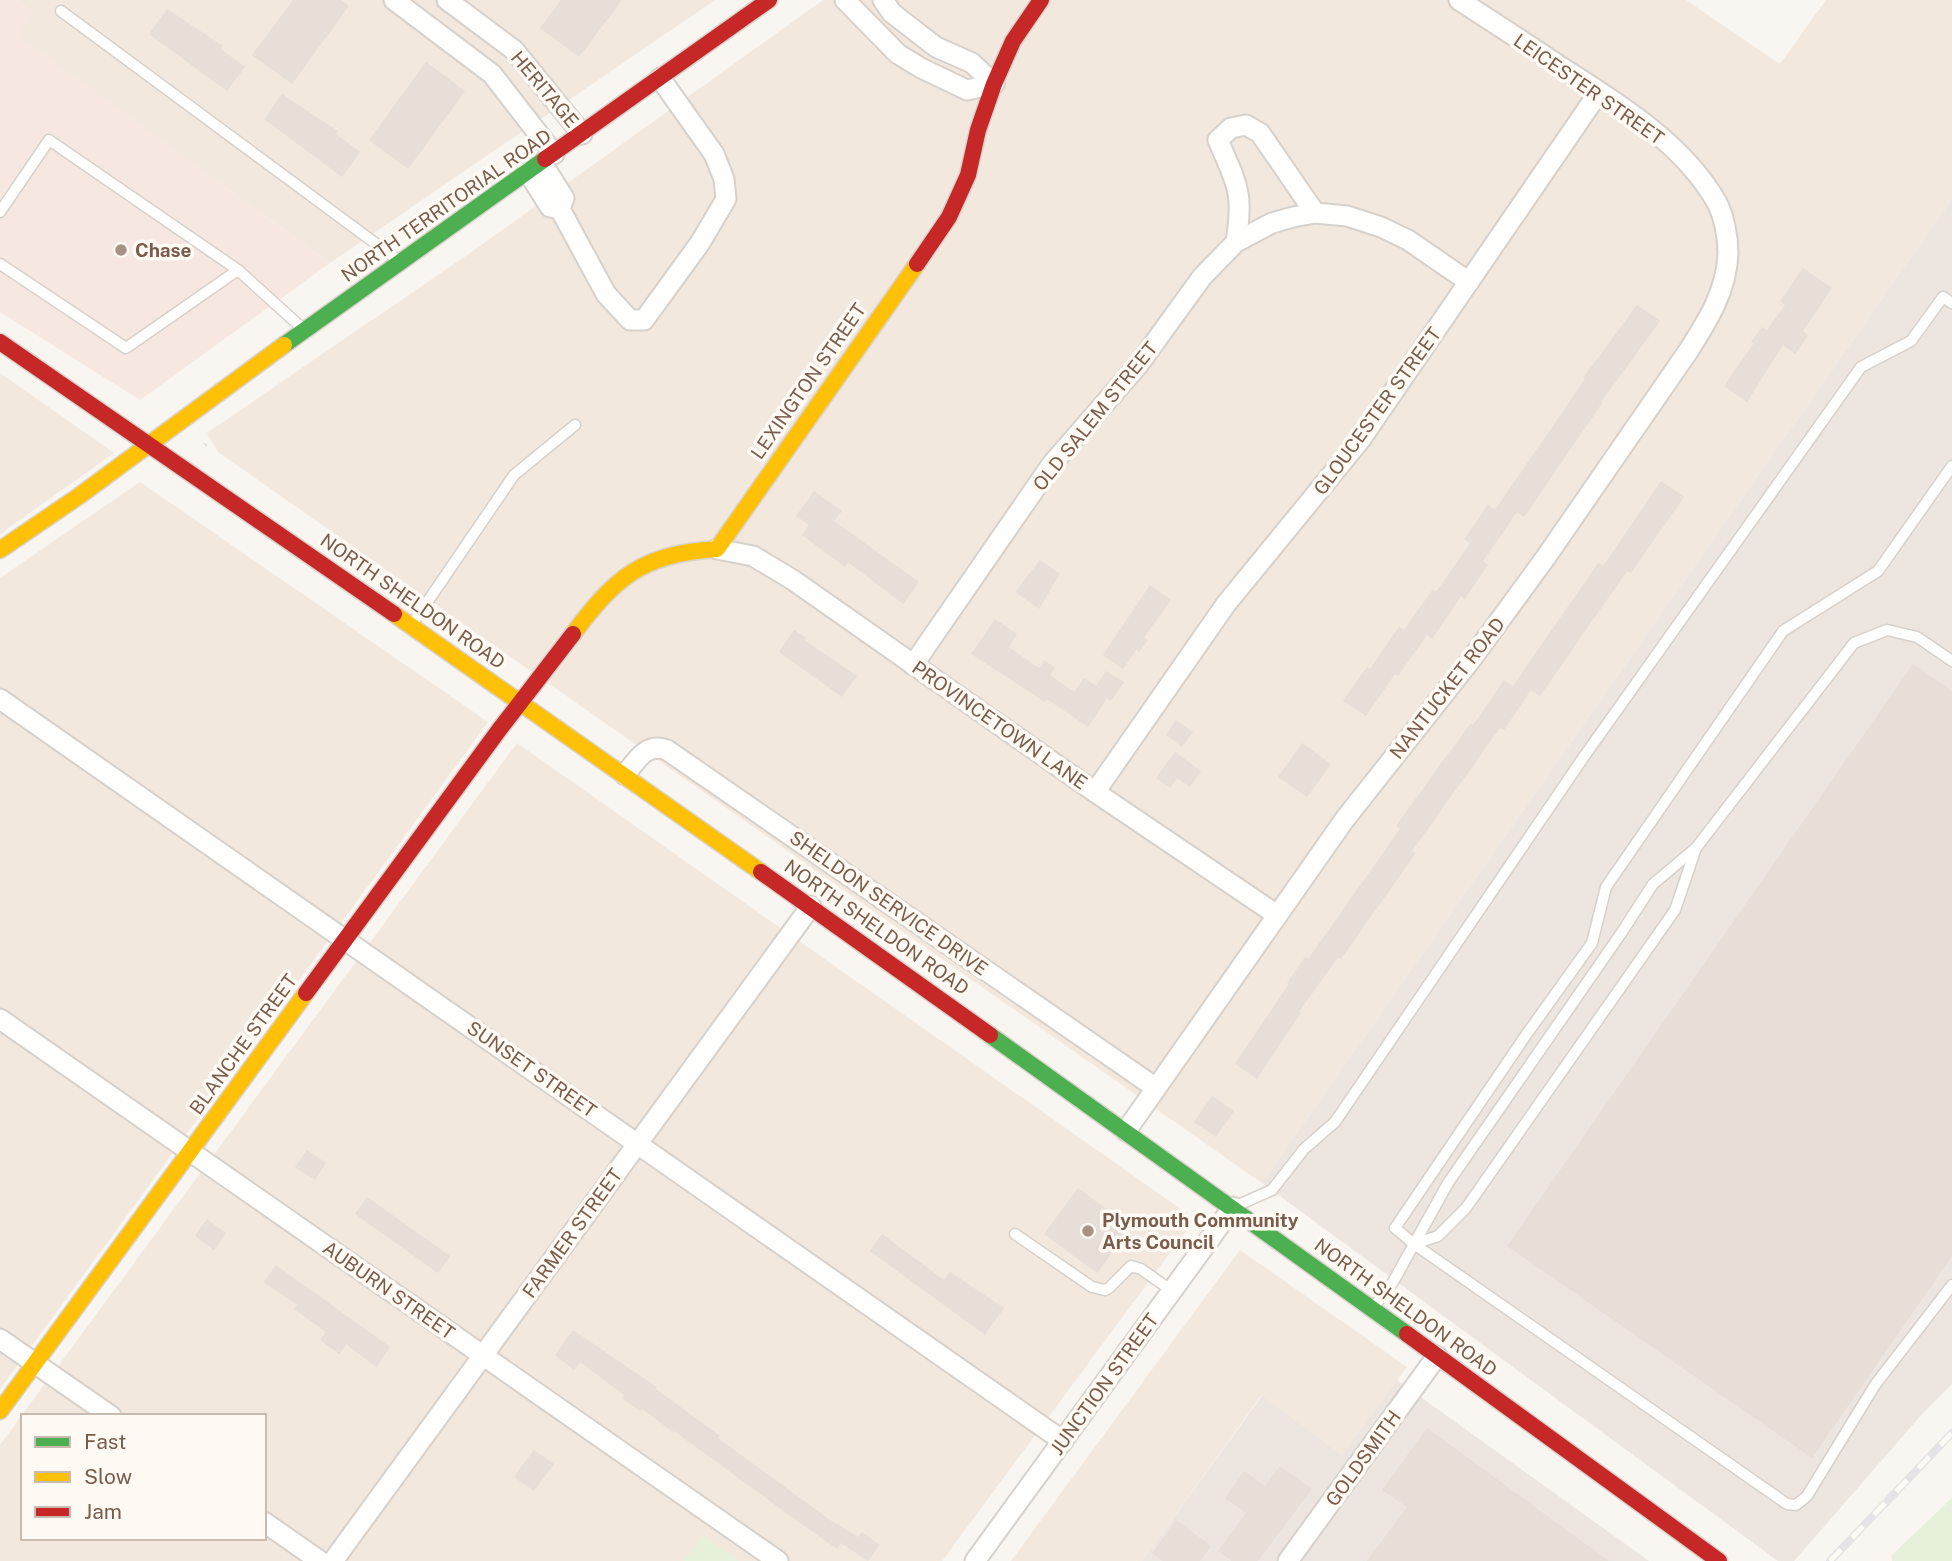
<svg xmlns="http://www.w3.org/2000/svg" width="1952" height="1561" font-family="'Public Sans',sans-serif">
  <rect width="100%" height="100%" fill="#f9f5f0"/>
  <g fill="#f2e8de" fill-rule="evenodd">
    <path d="M17,0H715L330,263L16,35L33,12Z"/>
    <path d="M823,0H1686L1780,64L1826,0H1952V199L1262,1183L218,452L207,433L473,251Z"/>
    <path d="M0,373L114,453L0,534Z"/>
    <path d="M140,482L488,722L0,1389V578Z"/>
    <path d="M517,743L1195,1219L942,1561H0V1445ZM23,1416H264V1538H23Z"/>
    <path d="M1240,1250L1407,1367L1342,1455L1261,1396L1142,1561H1011Z"/>
  </g>
  <path fill="#f6e8e1" d="M0,0H17L33,12L17,35L330,263L140,400L0,312Z"/>
  <g fill="#ede5e0">
    <path d="M1952,199V1384L1923,1413L1794,1561H1778L1262,1183Z"/>
    <path d="M1397,1380L1649,1561H1142L1262,1396L1342,1455Z"/>
  </g>
  <g fill="#e7f0db">
    <path d="M1952,1498V1561H1892L1891,1556Z"/>
    <path d="M703,1535L739,1561H684Z"/>
  </g>
  <g fill="#e6ded7">
    <path d="M293,0H341L349,6L292,84L252,55Z"/>
    <path d="M561,0H622L579,57L540,28Z"/>
    <path d="M167,9L223,46L221,49L245,67L227,91L149,34Z"/>
    <path d="M426,62L465,91L408,169L369,140Z"/>
    <path d="M282,94L338,131L336,134L360,152L342,177L264,119Z"/>
    <path d="M1803,268L1832,288L1803,331L1808,335L1795,354L1783,345L1747,402L1724,386L1754,343L1751,342L1762,327L1767,330L1785,305L1780,301Z"/>
    <path d="M1637,305L1660,321L1602,401L1603,402L1524,517L1517,512L1483,561L1488,565L1465,599L1461,596L1432,639L1427,635L1398,676L1395,674L1366,716L1343,701L1367,667L1370,669L1399,627L1404,630L1433,589L1436,592L1470,543L1464,539L1488,505L1495,510L1585,379L1583,378Z"/>
    <path d="M1661,481L1684,497L1631,573L1627,571L1540,696L1531,690L1504,730L1500,728L1412,851L1416,853L1341,959L1338,957L1299,1012L1301,1013L1257,1079L1235,1064L1289,984L1287,983L1305,957L1308,959L1366,877L1400,829L1396,826L1442,762L1471,723L1473,725L1504,680L1513,686L1598,563L1603,566Z"/>
    <path d="M814,491L842,511L834,521L919,582L903,604L848,562L845,567L802,535L809,525L796,516Z"/>
    <path d="M1040,560L1060,574L1039,609L1015,592Z"/>
    <path d="M1150,585L1171,600L1144,637L1148,640L1139,652L1136,650L1123,669L1103,655Z"/>
    <path d="M995,619L1017,634L1009,647L1039,668L1044,660L1055,668L1050,675L1074,692L1084,678L1096,686L1106,671L1124,682L1111,701L1107,698L1088,727L1047,699L1045,702L971,654Z"/>
    <path d="M794,630L806,638L804,640L857,676L842,697L779,652Z"/>
    <path d="M1913,664L1952,691V1256L1812,1458L1507,1246Z"/>
    <path d="M1176,720L1193,732L1182,747L1166,735Z"/>
    <path d="M1302,743L1331,764L1307,797L1278,777Z"/>
    <path d="M1175,752L1201,771L1190,787L1177,778L1170,788L1156,778Z"/>
    <path d="M1212,1096L1234,1111L1216,1137L1194,1122Z"/>
    <path d="M307,1150L326,1163L315,1180L295,1167Z"/>
    <path d="M1078,1188L1131,1227L1097,1273L1044,1234Z"/>
    <path d="M367,1197L450,1256L438,1273L355,1214Z"/>
    <path d="M207,1219L226,1233L214,1250L195,1236Z"/>
    <path d="M882,1234L944,1280L950,1272L1004,1308L985,1335L870,1251Z"/>
    <path d="M276,1265L390,1347L376,1367L346,1344L339,1354L320,1340L326,1332L294,1309L297,1305L264,1282Z"/>
    <path d="M573,1330L657,1387L656,1389L720,1436L718,1438L830,1520L858,1537L862,1532L880,1545L868,1561L841,1543L837,1549L800,1523L674,1431L673,1432L642,1409L640,1411L622,1398L624,1395L580,1362L574,1370L555,1355Z"/>
    <path d="M1427,1428L1609,1561H1367L1407,1507L1382,1490Z"/>
    <path d="M534,1450L554,1464L534,1491L514,1477Z"/>
    <path d="M1280,1466L1312,1489L1258,1561H1232L1218,1551L1246,1513L1225,1498L1244,1471L1265,1486Z"/>
    <path d="M1176,1520L1211,1546L1200,1561H1163L1152,1553Z"/>
  </g>
  <g fill="none" stroke-linecap="round" stroke-linejoin="round">
    <defs>
      <g id="lane">
        <path d="M61,11L398,260"/>
        <path d="M0,212L49,140L238,270L302,328"/>
        <path d="M0,264L126,348L238,270"/>
        <path d="M1952,466L1878,571L1783,631L1606,887L1592,943L1526,1035L1395,1228L1414,1244L1787,1504L1796,1505L1807,1496L1875,1385L1952,1285"/>
        <path d="M413,623L514,475L575,425"/>
        <path d="M1236,1206L1272,1190L1304,1149L1335,1122L1583,758L1861,367L1911,341L1943,297L1952,303"/>
        <path d="M1015,1234L1092,1287L1105,1290L1109,1288L1131,1266L1141,1269L1172,1291"/>
        <path d="M1414,1244L1438,1236L1466,1208L1675,910L1696,848L1854,643L1887,630L1917,637L1952,661"/>
        <path d="M1373,1308L1393,1282L1448,1183L1622,932L1653,884L1696,848"/>
      </g>
      <g id="street">
        <path d="M394,0L492,74L554,154"/>
        <path d="M447,0L514,50L582,134"/>
        <path d="M845,0L898,54L921,68L967,90L994,84"/>
        <path d="M883,0L892,13L936,47L972,63L994,84"/>
        <path d="M542,163L564,198L560,209L606,294L630,320H644L700,243L726,199L724,179L714,154L660,78"/>
        <path d="M528,172L550,207L560,209"/>
        <path d="M1236,242C1244,191 1237,185 1218,140L1231,128L1246,125L1260,133L1315,213"/>
        <path d="M717,549L753,556L793,580L1095,792L1277,915"/>
        <path d="M913,665L1052,464L1139,364L1202,277L1236,242L1272,223L1293,217L1315,213L1347,216L1381,227L1408,240L1469,282"/>
        <path d="M0,699L1063,1441"/>
        <path d="M625,775C636,761 646,742 667,750L1156,1088"/>
        <path d="M1095,792L1226,604L1361,439L1599,92"/>
        <path d="M0,1019L778,1561"/>
        <path d="M1126,1131L1345,819L1473,657L1546,557L1689,350C1708,320 1727,290 1728,253C1728,237 1724,215 1716,201C1682,142 1617,103 1561,67C1527,44 1493,22 1459,0"/>
        <path d="M0,1339L111,1416"/>
        <path d="M264,1522L320,1561"/>
        <path d="M333,1561L811,906"/>
        <path d="M975,1561L1233,1207"/>
        <path d="M1288,1561L1437,1356"/>
      </g>
      <g id="fast">
        <path d="M284,345L545,159"/>
        <path d="M990,1035L1407,1334"/>
      </g>
      <g id="slow">
        <path d="M0,550L79,496L284,345"/>
        <path d="M394,614L761,872"/>
        <path d="M573,634C616,576 643,554 717,549L917,264"/>
        <path d="M0,1411L306,993"/>
      </g>
      <g id="jam">
        <path d="M545,159L769,0"/>
        <path d="M917,264L949,217L968,175L978,130L994,84L1013,41L1041,0"/>
        <path d="M0,342L394,614"/>
        <path d="M761,872L990,1035"/>
        <path d="M306,993L499,730L573,634"/>
        <path d="M1407,1334L1719,1561"/>
      </g>
    </defs>
    <use href="#lane" stroke="#d7d1cb" stroke-width="13"/>
    <use href="#street" stroke="#d7d1cb" stroke-width="23"/>
    <use href="#fast" stroke="#d9d2cb" stroke-width="19"/>
    <use href="#slow" stroke="#d9d2cb" stroke-width="19"/>
    <use href="#jam" stroke="#d9d2cb" stroke-width="19"/>
    <path stroke="#dcd5d0" stroke-width="3.5" stroke-dasharray="2 5" stroke-linecap="butt" d="M205,445L206,444"/>
    <use href="#lane" stroke="#fefefd" stroke-width="10"/>
    <use href="#street" stroke="#fefefd" stroke-width="19"/>
    <use href="#fast" stroke="#4caf50" stroke-width="16"/>
    <use href="#slow" stroke="#ffc107" stroke-width="16"/>
    <use href="#jam" stroke="#c62828" stroke-width="16"/>
    <defs>
      <path id="rail" d="M1830,1561L1952,1433"/>
    </defs>
    <use href="#rail" stroke="#e6e3e7" stroke-width="8"/>
    <use href="#rail" stroke="#fffaf3" stroke-width="5" stroke-dasharray="16" stroke-linecap="butt"/>
  </g>
  <g fill="#a69286" stroke="#fffaf3" stroke-width="2.5">
    <circle cx="121" cy="250" r="7"/>
    <circle cx="1088" cy="1231" r="7"/>
  </g>
  <g text-anchor="middle" dominant-baseline="central" stroke-width="7" stroke-linejoin="round" paint-order="stroke">
    <g font-size="19" fill="#7a5c4d" stroke="#fffaf3">
      <text transform="translate(545 89) rotate(50)">HERITAGE</text>
      <text transform="translate(1589 89) rotate(35)">LEICESTER STREET</text>
      <text transform="translate(446 205) rotate(-35)">NORTH TERRITORIAL ROAD</text>
      <text transform="translate(808 381) rotate(-55)">LEXINGTON STREET</text>
      <text transform="translate(1377 411) rotate(-54)">GLOUCESTER STREET</text>
      <text transform="translate(1095 416) rotate(-51)">OLD SALEM STREET</text>
      <text transform="translate(413 601) rotate(35)">NORTH SHELDON ROAD</text>
      <text transform="translate(1447 688) rotate(-52)">NANTUCKET ROAD</text>
      <text transform="translate(1000 725) rotate(35)">PROVINCETOWN LANE</text>
      <text transform="translate(889 903) rotate(35)">SHELDON SERVICE DRIVE</text>
      <text transform="translate(877 927) rotate(35)">NORTH SHELDON ROAD</text>
      <text transform="translate(243 1044) rotate(-54)">BLANCHE STREET</text>
      <text transform="translate(532 1069) rotate(35)">SUNSET STREET</text>
      <text transform="translate(572 1233) rotate(-54)">FARMER STREET</text>
      <text transform="translate(389 1290) rotate(35)">AUBURN STREET</text>
      <text transform="translate(1406 1307) rotate(36)">NORTH SHELDON ROAD</text>
      <text transform="translate(1104 1384) rotate(-54)">JUNCTION STREET</text>
      <text transform="translate(1363 1458) rotate(-54)">GOLDSMITH</text>
    </g>
    <g font-size="19" font-weight="bold" fill="#7a5c4d" stroke="#fffaf3" text-anchor="start">
      <text x="135" y="250">Chase</text>
      <text x="1102" y="1220">Plymouth Community<tspan x="1102" dy="22">Arts Council</tspan></text>
    </g>
  </g>
  <rect x="21" y="1414" width="245" height="126" fill="#fffaf3" stroke="#cabbb1" stroke-width="2"/>
  <rect x="35" y="1437" width="35" height="10" fill="#4caf50" stroke="#cabbb1" stroke-width="2"/>
  <text x="84" y="1449" font-size="21" fill="#7a5c4d">Fast</text>
  <rect x="35" y="1472" width="35" height="10" fill="#ffc107" stroke="#cabbb1" stroke-width="2"/>
  <text x="84" y="1484" font-size="21" fill="#7a5c4d">Slow</text>
  <rect x="35" y="1507" width="35" height="10" fill="#c62828" stroke="#cabbb1" stroke-width="2"/>
  <text x="84" y="1519" font-size="21" fill="#7a5c4d">Jam</text>
</svg>
